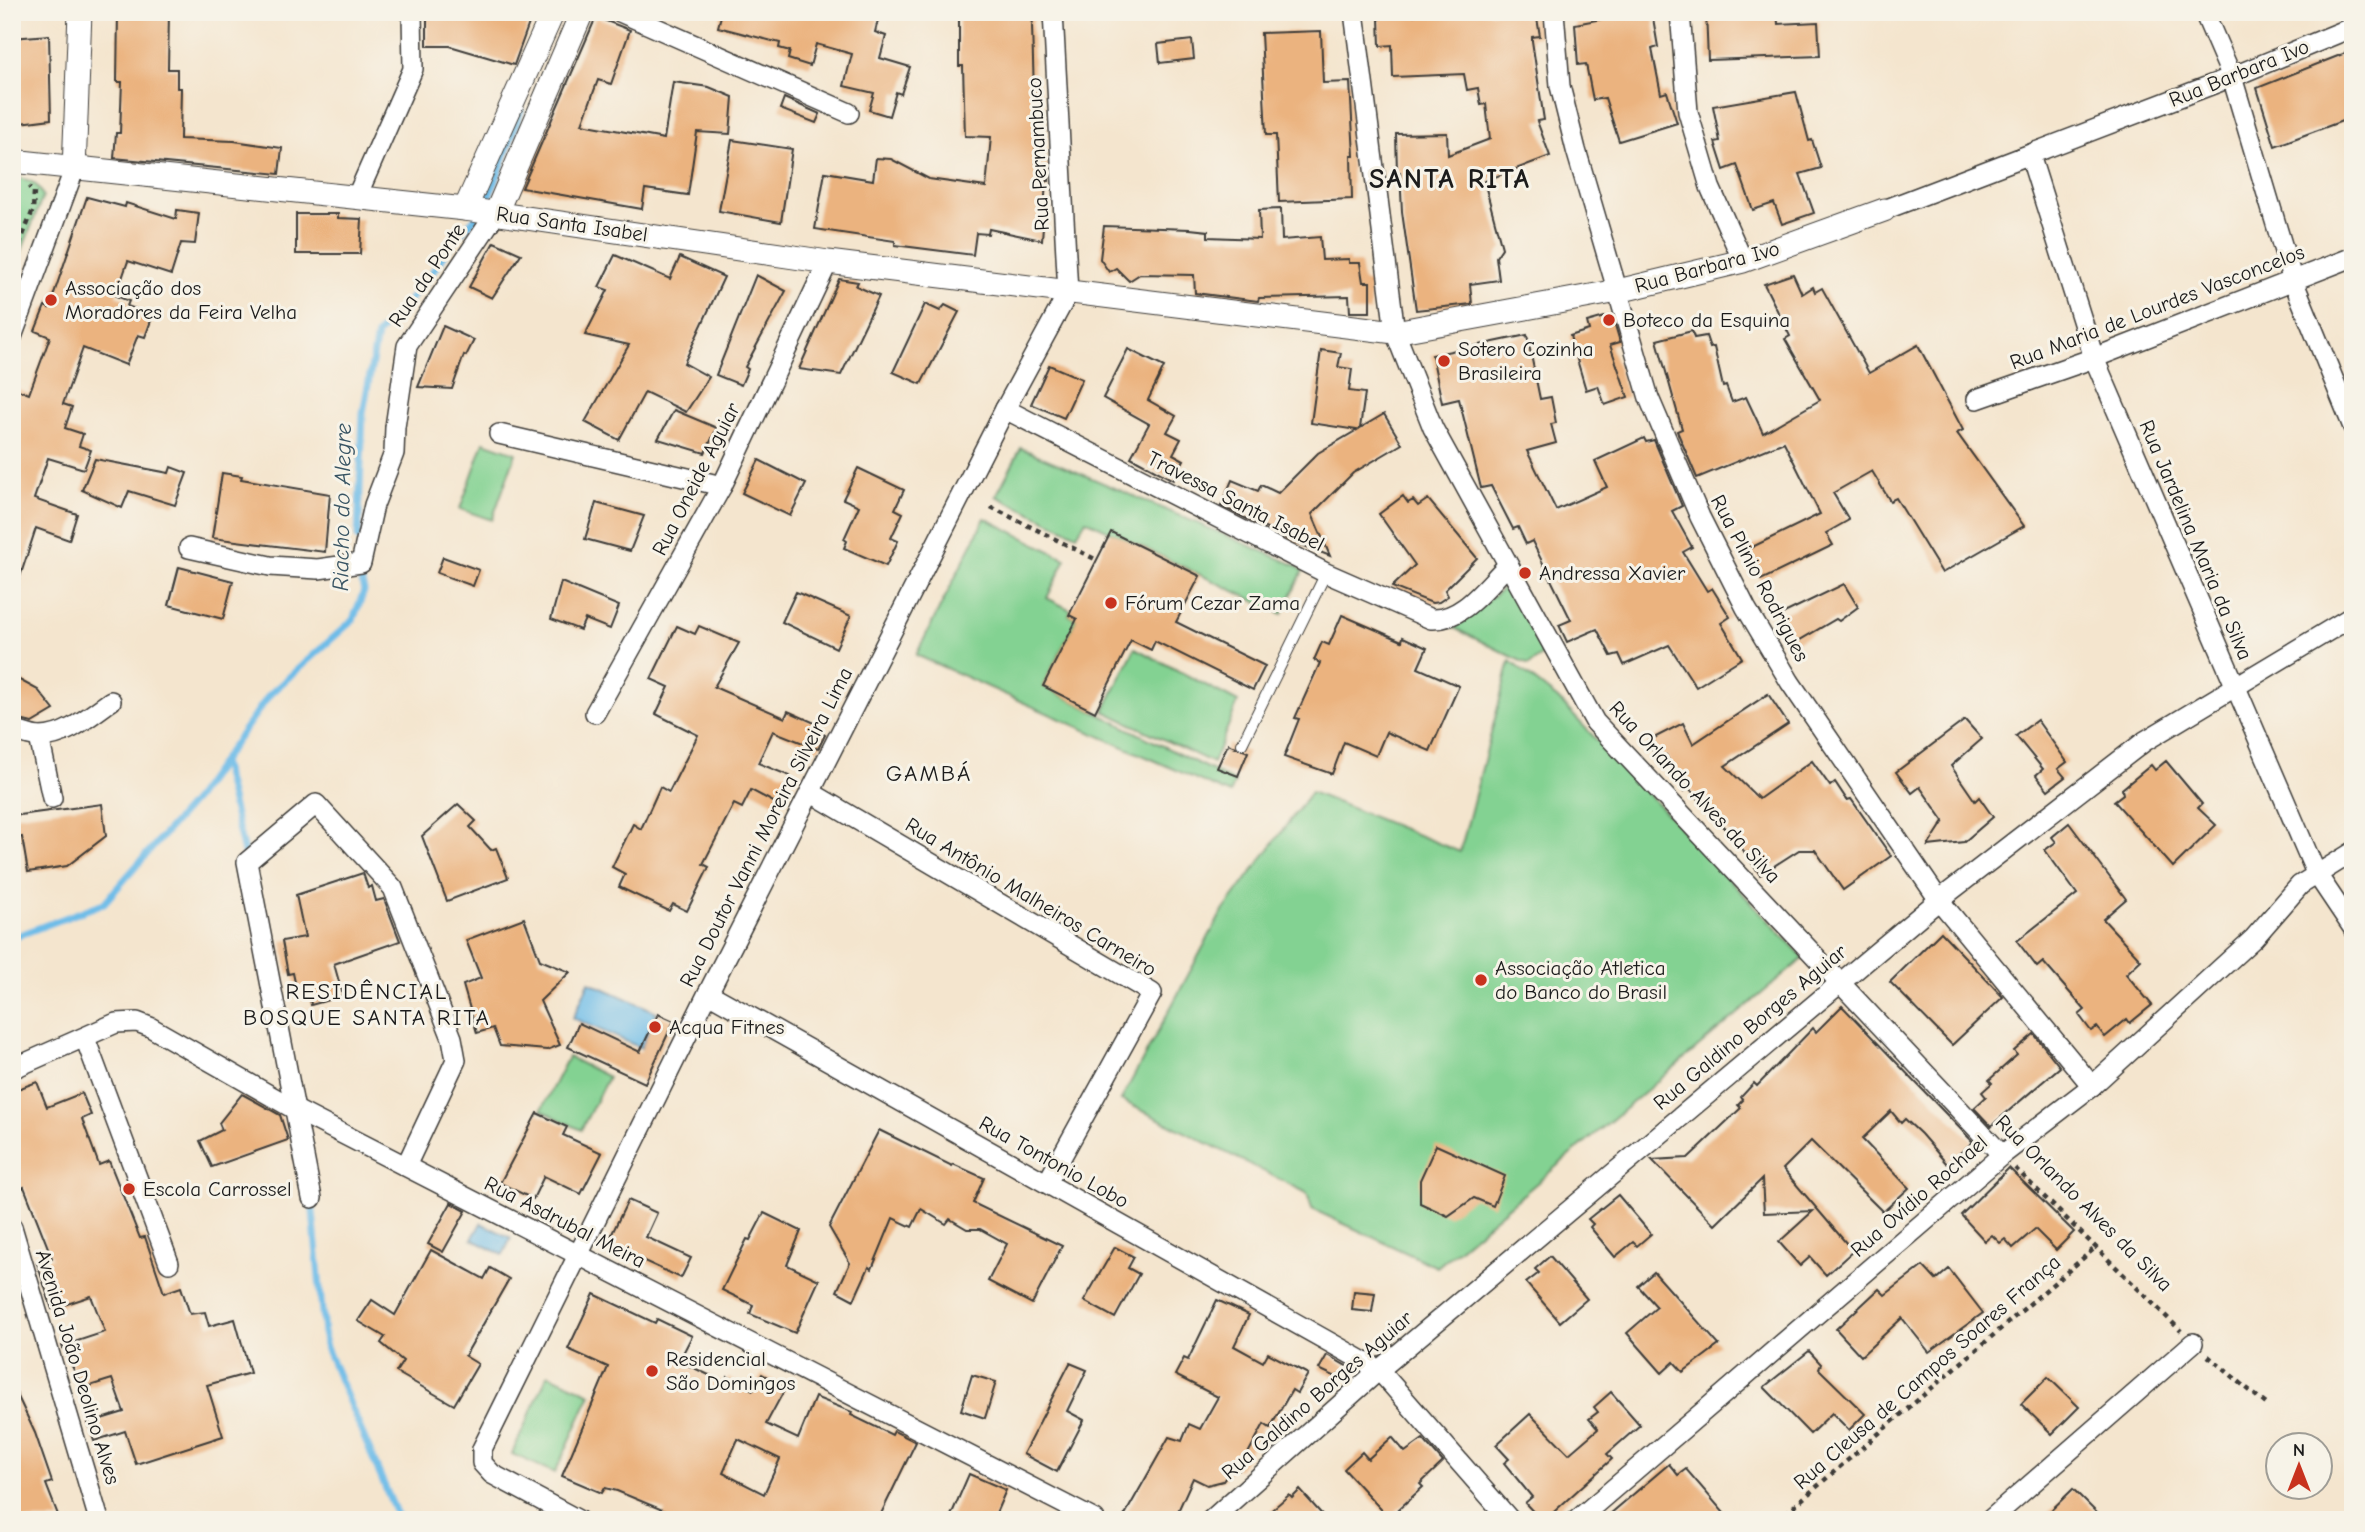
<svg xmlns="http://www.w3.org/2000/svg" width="2365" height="1532" font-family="'Comic Neue',sans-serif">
  <rect width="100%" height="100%" fill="#f7f3e8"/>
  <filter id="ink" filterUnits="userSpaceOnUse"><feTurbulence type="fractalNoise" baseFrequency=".0143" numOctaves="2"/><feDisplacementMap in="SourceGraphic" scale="14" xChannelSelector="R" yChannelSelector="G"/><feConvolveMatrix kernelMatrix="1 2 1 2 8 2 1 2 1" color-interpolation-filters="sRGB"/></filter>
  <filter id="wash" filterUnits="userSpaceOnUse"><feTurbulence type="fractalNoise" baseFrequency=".00686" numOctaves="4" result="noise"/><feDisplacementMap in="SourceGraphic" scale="28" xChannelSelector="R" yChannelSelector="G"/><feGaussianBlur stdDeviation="1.57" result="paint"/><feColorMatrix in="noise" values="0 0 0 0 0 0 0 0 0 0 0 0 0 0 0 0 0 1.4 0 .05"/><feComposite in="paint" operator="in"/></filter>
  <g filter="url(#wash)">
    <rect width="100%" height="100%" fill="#f4e5ce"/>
    <g fill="#83d292" stroke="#507757" stroke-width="2">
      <path d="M12,177C28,179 37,181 43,196L12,276Z"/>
      <path d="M484,442L516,453L492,520L460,509Z"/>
      <path d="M1021,448L1295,565L1303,571L1282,614L1086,520L1077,535L996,496Z"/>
      <path d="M985,518L1066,559L1047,598L1071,610L1069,615L1077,619L1043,686L1235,782L1230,794L916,655Z"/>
      <path d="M1509,583L1545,653L1529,665L1454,628Z"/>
      <path d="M1135,648L1238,702L1213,763L1104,711Z"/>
      <path d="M1510,661L1558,699L1804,958L1437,1267L1312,1209L1307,1193L1121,1100L1221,914L1311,792L1460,852Z"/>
      <path d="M568,1057L608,1077L581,1130L541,1110Z"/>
      <path d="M548,1374L591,1394L555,1473L512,1454Z"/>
    </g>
    <g fill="#6dbce8" stroke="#446c82" stroke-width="2">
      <path d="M589,982L657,1012L641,1048L573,1018Z"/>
      <path d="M481,1223L511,1238L503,1255L472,1239Z"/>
    </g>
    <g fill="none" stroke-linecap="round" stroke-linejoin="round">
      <g stroke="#6dbce8" stroke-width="7">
        <path d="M358,538L363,413L377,335L424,284L457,236L479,215L495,183L521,111"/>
        <path d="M222,761L246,861"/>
        <path d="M12,938L104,903L195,799L270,694L353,620L364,591L357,564"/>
        <path d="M312,1200L325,1345L399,1520"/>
      </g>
    </g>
    <g id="blocks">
      <g fill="#ebb37f" fill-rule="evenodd">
        <path d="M118,12H169L168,69H177V88H181L180,139L234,141L282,148L279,174L114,158L116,133H120L122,82H117Z"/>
        <path d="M482,12H533L514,65L450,46H427V17H481Z"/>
        <path d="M722,12H880L875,32L886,36L880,58L910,67L901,94L896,92L889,116L869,110L874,93L844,86L852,54L816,44L810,66L788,59L790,51L779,48L780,43L718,27Z"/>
        <path d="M959,12H1035L1032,25L1036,163L1049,165V181H1046L1042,240L989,229L988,234L976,233L973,255L895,245V241L815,229L825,172L873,180L876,158L891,159L929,179L986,187L991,137L965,136L963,66H959Z"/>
        <path d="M1454,12H1536L1540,36L1532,37V41L1544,120L1537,121L1550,156L1484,181L1502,248L1496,257L1499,280L1470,284L1472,304L1416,310L1402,212L1400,172H1397L1396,134L1447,133L1448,155L1490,139L1486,104L1481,105L1478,88L1467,90L1464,74L1393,77L1392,45L1380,46L1379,18Z"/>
        <path d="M1639,12H1652L1658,47L1652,49L1661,94L1667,92L1677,123L1619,141L1605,98L1593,100L1586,64L1578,65L1575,24Z"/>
        <path d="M1706,12H1777L1778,24L1818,22L1820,56L1708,60Z"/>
        <path d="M596,17L630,30L611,84L598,80L582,124L664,139L673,82L709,87L733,97L730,134L697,132L688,195L645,189L642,209L522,188Z"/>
        <path d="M1321,31L1323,83L1350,82L1354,156H1351L1352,199L1279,202L1276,135H1266L1261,33Z"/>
        <path d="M49,35L51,119L12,124V38Z"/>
        <path d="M1192,40L1194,59L1160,63L1158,44Z"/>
        <path d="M2353,50V117L2275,146L2257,88Z"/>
        <path d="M1796,92L1809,141L1812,140L1821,168L1800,174L1814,213L1782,224L1774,203L1753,210L1737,165L1724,170L1715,142L1720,141L1713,106Z"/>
        <path d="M784,98L820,114L816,123L780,109Z"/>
        <path d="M732,140L792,149L781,222L719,211Z"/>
        <path d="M87,197L125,207L126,203L176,219L177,210L199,213L195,244L181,243L171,275L128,261L116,296L129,301L127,306L153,315L145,337L138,335L126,365L83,348L63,404L72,407L65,428L83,434L79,446L91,450L84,469L48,458L34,499L77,514L69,540L36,528L16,589L12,588V400L16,389L29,394L50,337L35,331L45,306L49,308Z"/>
        <path d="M1281,209L1282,240L1320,237L1322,260L1349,259V263H1360L1363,282H1370V312H1350L1349,296L1259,298L1258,301L1195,293L1194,275L1140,274L1129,281L1116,268L1109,272L1100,259L1104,226L1190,229L1208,231V237L1260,239L1259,210Z"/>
        <path d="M296,214H338V218L362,219L360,254H296Z"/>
        <path d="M494,242L521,254L492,298L469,287Z"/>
        <path d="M615,255L670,279L680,257L724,277L684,363L709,377L686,412L645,392L619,440L585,422L629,345L585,335L608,290L599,287Z"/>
        <path d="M1793,274L1802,294L1813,287L1815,292L1822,288L1869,373L1918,345L1963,430L1957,433L2024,526L1942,573L1896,498L1890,501L1872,471L1833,493L1849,520L1826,533L1833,545L1761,580L1746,550L1820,514L1784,442L1697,478L1677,431L1682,429L1657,340L1692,331L1694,338L1706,336L1710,348L1714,347L1723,387L1726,386L1732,402L1746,397L1763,433L1820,400L1785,339L1790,336L1764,284Z"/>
        <path d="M756,275L786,291L745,367L748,369L741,385L716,375Z"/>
        <path d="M839,279L858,282L856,286L879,296L841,375L799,369Z"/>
        <path d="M925,304L940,311L945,305L959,312L921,384L893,372Z"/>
        <path d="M1612,315L1620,342L1610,345L1628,397L1605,405L1598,386L1586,390L1570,336L1589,330L1587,322Z"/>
        <path d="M443,326L474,340L466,356L464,355L452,389L418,387Z"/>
        <path d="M1527,335L1540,399L1551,397L1556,423L1551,424L1556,443L1527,451L1556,510L1607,487L1595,461L1644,438L1646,442L1654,440L1682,506L1672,511L1692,547L1683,552L1707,591L1712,588L1730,617L1721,623L1742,658L1696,687L1669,645L1624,665L1619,654L1611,656L1597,629L1567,642L1559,625L1571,620L1532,541L1526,544L1518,527L1513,529L1491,486L1481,488L1459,399L1442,403L1432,355Z"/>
        <path d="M1128,349L1164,367L1148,400L1176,416L1167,432L1181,439L1173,454L1184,460L1173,480L1131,457L1149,424L1103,398Z"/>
        <path d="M1321,350L1341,353L1338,367L1352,369L1349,391L1365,393L1360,428L1384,414L1402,444L1353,473L1312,514L1330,556L1287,539L1221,506L1232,480L1258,491L1261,485L1278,493L1318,453L1357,430L1311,423Z"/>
        <path d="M1049,365L1082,379L1064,418L1031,404Z"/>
        <path d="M674,410L717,428L705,453L658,439Z"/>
        <path d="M95,459L169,473L171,467L187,473L175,505L129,491L122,508L82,490Z"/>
        <path d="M759,460L806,484L790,516L742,493Z"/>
        <path d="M858,468L904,490L895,509L903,513L891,538L898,541L886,566L844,548L847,541L844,539L859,506L843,499Z"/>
        <path d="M222,473L242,476L241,479L330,494L325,552L212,538Z"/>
        <path d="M1403,496L1408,503L1413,500L1418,506L1428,499L1477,558L1445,590L1448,596L1439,602L1432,603L1392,587L1415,565L1379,514Z"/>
        <path d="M596,503L644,516L630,551L585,539Z"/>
        <path d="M1111,532L1200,576L1176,622L1265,666L1253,690L1155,641L1151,650L1131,640L1095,712L1043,686L1077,619L1069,615Z"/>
        <path d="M443,557L479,570L473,586L437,573Z"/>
        <path d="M179,567L233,581L223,619L169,605Z"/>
        <path d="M561,582L619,606L610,629L585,619L580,630L551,619Z"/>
        <path d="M1844,584L1858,607L1839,621L1836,619L1793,644L1778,616Z"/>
        <path d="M796,592L851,616L836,648L782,622Z"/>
        <path d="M1342,615L1402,641L1403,637L1427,648L1418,668L1459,686L1430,751L1386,732L1376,756L1344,742L1332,774L1284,757L1299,719L1295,718L1320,663L1314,660L1322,642L1329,645Z"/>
        <path d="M677,626L695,634L699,626L739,643L714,687L785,718L788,711L817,724L814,730L825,735L818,749L773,731L758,763L790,776L779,805L751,790L742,808L734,804L703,864L709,867L687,911L673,904L669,911L619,887L625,874L612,867L633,824L641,829L660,787L669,792L698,735L656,714L669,687L651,679Z"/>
        <path d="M12,676L38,690L54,710L32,723L12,718Z"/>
        <path d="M1768,694L1788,724L1725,766L1759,799L1812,761L1830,786L1835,782L1847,800L1851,799L1891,856L1843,890L1815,850H1799L1760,875L1739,844L1689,788L1684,791L1666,755L1657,759L1648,741L1683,723L1693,744Z"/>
        <path d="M1965,720L1982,739L1951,766L1975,801L1979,797L1993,817L1964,842L1928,846L1944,821L1920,787L1912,793L1896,772Z"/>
        <path d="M2037,720L2067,762L2058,769L2065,777L2048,790L2036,775L2043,769L2016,736Z"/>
        <path d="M1228,744L1248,752L1238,776L1217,768Z"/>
        <path d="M2166,761L2202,804L2198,808L2216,825L2173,867L2114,801L2123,794L2122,789L2151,765L2155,770Z"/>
        <path d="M102,804L106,836L67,866L28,872L22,837L12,839V816Z"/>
        <path d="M458,804L476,821L470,827L491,850L496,848L508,878L447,901L422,836Z"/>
        <path d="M2069,823L2126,899L2103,919L2141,960L2126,974L2152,1005L2130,1023L2127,1019L2105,1037L2097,1027L2091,1031L2079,1015L2085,1010L2043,962L2037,967L2017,941L2077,894L2045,850L2056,842L2052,837Z"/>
        <path d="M363,873L368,888L372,886L376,901L384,899L400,941L334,964L343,996L311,1005L308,985L296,987L293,973L288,974L282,941L305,937L296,895Z"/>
        <path d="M524,918L540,960L570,972L540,1001L560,1045L547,1050L500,1046L493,1028L477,1033L463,985L481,978L466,940Z"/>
        <path d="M1941,932L2003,997L1952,1045L1890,982Z"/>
        <path d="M1842,1006L1973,1142L1947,1164L1921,1134L1905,1119L1901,1123L1891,1111L1862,1139L1909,1188L1883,1212L1811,1141L1783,1169L1853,1251L1826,1275L1810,1257L1800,1266L1779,1242L1813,1211L1764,1213L1762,1179L1715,1225L1652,1160L1688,1158L1741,1108L1738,1105L1743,1100L1741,1097L1754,1083L1757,1086L1813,1028L1816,1032Z"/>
        <path d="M658,1014L674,1021L645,1083L568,1047L579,1023L640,1052Z"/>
        <path d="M2034,1034L2060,1067L1991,1126L1974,1108L1986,1097L1982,1092L1992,1083L1989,1080L2017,1055L2014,1051Z"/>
        <path d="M37,1082L47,1107L82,1093L91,1115L82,1119L99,1165L109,1161L140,1238L145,1237L164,1293L181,1287L190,1314L205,1312L209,1326L235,1319L250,1373L207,1385L223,1436L136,1464L125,1431L94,1441L88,1423L124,1412L112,1379L83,1388L62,1346L105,1332L91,1296L52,1309L37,1263L52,1258L24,1187L18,1190L12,1154V1091Z"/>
        <path d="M242,1094L280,1115L288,1140L212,1167L200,1141L222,1130L219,1123Z"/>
        <path d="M537,1113L567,1127L563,1135L602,1153L581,1194L544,1176L533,1199L500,1183Z"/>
        <path d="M879,1130L952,1166L953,1164L984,1178L973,1203L1062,1246L1032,1304L988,1281L1007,1244L980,1229H967L950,1219L946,1224L921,1209L912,1227L893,1218L872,1269L869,1267L854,1300L837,1291L850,1263L829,1227Z"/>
        <path d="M1436,1145L1505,1176L1493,1206L1474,1198L1448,1216L1420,1203V1180Z"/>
        <path d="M2009,1168L2074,1232L2056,1250L2035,1229L2013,1248L2005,1239L2000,1243L1992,1235L1985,1241L1961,1215Z"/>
        <path d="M1618,1195L1651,1234L1637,1246L1633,1242L1615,1257L1590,1227L1593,1224L1588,1219Z"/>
        <path d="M628,1200L657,1213L646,1237L691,1258L681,1278L607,1244Z"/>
        <path d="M451,1203L466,1211L443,1252L428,1244Z"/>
        <path d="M764,1213L801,1231L787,1265L819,1280L795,1333L750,1314L753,1305L722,1290L747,1239L750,1240Z"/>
        <path d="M1115,1247L1134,1257L1128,1268L1139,1274L1115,1318L1084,1301Z"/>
        <path d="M431,1250L484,1279L490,1268L509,1279L465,1356L478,1364L454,1405L396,1372L403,1361L381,1343L385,1337L358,1321L372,1300L395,1315Z"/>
        <path d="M1550,1256L1587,1299L1560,1322L1526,1283L1539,1273L1535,1269Z"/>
        <path d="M1923,1266L1936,1280L1949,1269L1983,1313L1929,1352L1902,1318L1861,1356L1836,1329L1879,1289L1885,1295Z"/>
        <path d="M1654,1272L1719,1345L1683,1372L1674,1362L1662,1373L1627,1333L1657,1307L1638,1286Z"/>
        <path d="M1354,1291L1375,1293L1372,1312L1352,1310Z"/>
        <path d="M594,1294L655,1323L657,1319L692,1336L679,1361L726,1383L728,1377L753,1390L762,1374L786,1387L766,1424L798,1439L815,1397L852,1412L851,1415L892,1435L894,1431L916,1442L878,1520H661L665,1511L617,1491L605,1488L602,1493L562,1476L608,1367L568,1349ZM738,1439L780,1459L764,1494L723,1473Z"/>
        <path d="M1217,1300L1249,1315L1234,1346L1263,1362L1268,1353L1308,1374L1297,1393L1292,1390L1270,1428L1264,1424L1239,1470L1233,1467L1223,1481L1207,1485L1193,1478L1174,1520H1122L1169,1437L1182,1441L1189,1424L1200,1429L1218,1397L1175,1375L1184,1358L1188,1360Z"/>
        <path d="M1809,1351L1821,1364L1819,1369L1865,1414L1849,1430L1832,1413L1810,1434L1764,1387Z"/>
        <path d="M1327,1355L1348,1367L1336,1377L1319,1369Z"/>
        <path d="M1070,1363L1087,1370L1067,1411L1084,1420L1057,1472L1023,1454Z"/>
        <path d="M972,1375L996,1382L985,1418L961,1410Z"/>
        <path d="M2048,1377L2079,1407L2052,1434L2021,1404Z"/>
        <path d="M12,1384L35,1433L52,1482L46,1484L60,1520H12Z"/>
        <path d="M1611,1392L1640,1425L1607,1454L1612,1459L1545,1520H1541L1525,1503L1532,1497L1504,1463L1509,1459L1496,1445L1530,1414L1569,1454L1598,1429L1589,1419L1598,1412L1594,1407Z"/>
        <path d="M1392,1437L1405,1452L1423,1439L1443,1462L1420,1484L1423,1487L1389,1518L1344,1469L1362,1452L1368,1459Z"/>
        <path d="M1669,1464L1678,1475L1686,1469L1730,1520H1603Z"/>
        <path d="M969,1474L1006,1490L993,1520H949Z"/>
        <path d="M2073,1489L2104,1520H2041Z"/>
        <path d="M1300,1490L1327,1520H1260L1289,1495L1292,1498Z"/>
      </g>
    </g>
  </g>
  <g filter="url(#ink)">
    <use href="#blocks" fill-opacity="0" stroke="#3c3a37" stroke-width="2"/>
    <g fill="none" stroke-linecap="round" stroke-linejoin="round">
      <defs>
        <path id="service" d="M1242,744L1326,573"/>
        <g id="minor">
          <path d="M620,12L849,113"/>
          <path d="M1354,12L1395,332L1433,428L1595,722L2002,1155"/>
          <path d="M1554,12L1560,86L1576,150L1649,398L1700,517L1746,608L1790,682L1939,900L2092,1086"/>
          <path d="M1680,12L1688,112L1710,187L1743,261"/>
          <path d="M2204,12L2232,77L2292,278L2353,427"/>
          <path d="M2030,155L2094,358L2316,873L2353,928"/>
          <path d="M357,196L413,69L412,12"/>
          <path d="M1884,210L2232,77L2353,27"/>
          <path d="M12,337L74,170"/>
          <path d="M1977,399L2094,358L2353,257"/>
          <path d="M1005,409L1326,573L1431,619C1463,621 1486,586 1508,565"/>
          <path d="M499,434L722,486"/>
          <path d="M189,548L270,566L318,569L361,563L374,505L394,453L395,427L407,346L496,213"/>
          <path d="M595,713L722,486L828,262"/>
          <path d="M12,730C21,732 32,737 40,737C66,737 91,715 111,701"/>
          <path d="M39,737L52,798"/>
          <path d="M810,792L1152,993L1047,1183"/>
          <path d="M708,993L1379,1370L1510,1520"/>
          <path d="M85,1038L169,1263"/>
          <path d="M12,1069L116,1023L137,1022L150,1027L294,1109L1095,1520"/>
          <path d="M312,1198L247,862L316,804L393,888L452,1038L456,1060L406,1166"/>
          <path d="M12,1227L99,1520"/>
          <path d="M578,1520L492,1474L482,1463V1449L708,993L1005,409L1068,293L1053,12"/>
          <path d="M1211,1520L1379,1370L1939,900L2145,741L2353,616"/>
          <path d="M1577,1520L2002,1155L2092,1086L2254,938L2300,885L2353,852"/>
          <path d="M1990,1520L2193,1343"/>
        </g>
        <g id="tertiary">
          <path d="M12,161L465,209L828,262L1395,332L1618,291L1743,261L1884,210"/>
          <path d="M74,170L80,12"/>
          <path d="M465,209L553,12"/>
          <path d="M496,213L582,12"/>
        </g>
      </defs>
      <use href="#service" stroke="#3c3a37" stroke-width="12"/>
      <use href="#minor" stroke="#3c3a37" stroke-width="22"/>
      <use href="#tertiary" stroke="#3c3a37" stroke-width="25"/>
      <g stroke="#3c3a37" stroke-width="4.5" stroke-dasharray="5 5" stroke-linecap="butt">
        <path d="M12,263L33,210L34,192L29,187"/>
        <path d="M991,507L1097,560"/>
        <path d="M2015,1168L2181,1331"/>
        <path d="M2208,1356L2266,1404"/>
        <path d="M1778,1520L2096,1247"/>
      </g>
      <use href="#service" stroke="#fff" stroke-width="10"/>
      <use href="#minor" stroke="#fff" stroke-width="19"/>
      <use href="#tertiary" stroke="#fff" stroke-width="23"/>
    </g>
  </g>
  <g fill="#c8321e" stroke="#f7f3e8" stroke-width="2.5">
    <circle cx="51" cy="300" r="7"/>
    <circle cx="1609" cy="320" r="7"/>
    <circle cx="1444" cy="361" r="7"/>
    <circle cx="1525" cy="573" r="7"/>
    <circle cx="1111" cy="603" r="7"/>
    <circle cx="1481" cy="980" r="7"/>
    <circle cx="655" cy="1027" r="7"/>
    <circle cx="129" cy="1189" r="7"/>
    <circle cx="652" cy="1371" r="7"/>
  </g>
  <g text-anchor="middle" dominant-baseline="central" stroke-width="6" stroke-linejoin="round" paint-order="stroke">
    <g font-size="21" fill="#1c1c1c" stroke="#f7f3e8">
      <text transform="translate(2239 73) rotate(-22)">Rua Barbara Ivo</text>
      <text transform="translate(1038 154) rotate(-93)">Rua Pernambuco</text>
      <text transform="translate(572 224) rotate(8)">Rua Santa Isabel</text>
      <text transform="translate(1707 267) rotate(-15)">Rua Barbara Ivo</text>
      <text transform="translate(427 275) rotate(-56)">Rua da Ponte</text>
      <text transform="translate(2157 307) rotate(-21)">Rua Maria de Lourdes Vasconcelos</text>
      <text transform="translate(696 479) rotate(-63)">Rua Oneide Aguiar</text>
      <text transform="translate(1236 501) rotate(27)">Travessa Santa Isabel</text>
      <text transform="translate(2196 540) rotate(67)">Rua Jardelina Maria da Silva</text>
      <text transform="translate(1760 578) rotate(62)">Rua Plinio Rodrigues</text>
      <text transform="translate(1695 792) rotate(47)">Rua Orlando Alves da Silva</text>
      <text transform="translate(766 827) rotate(-63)">Rua Doutor Vanni Moreira Silveira Lima</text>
      <text transform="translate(1031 897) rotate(31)">Rua Antônio Malheiros Carneiro</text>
      <text transform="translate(1750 1027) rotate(-40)">Rua Galdino Borges Aguiar</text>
      <text transform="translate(1054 1162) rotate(29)">Rua Tontonio Lobo</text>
      <text transform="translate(1919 1196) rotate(-41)">Rua Ovídio Rochael</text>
      <text transform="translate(2084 1203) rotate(45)">Rua Orlando Alves da Silva</text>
      <text transform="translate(565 1222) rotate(27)">Rua Asdrubal Meira</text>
      <text transform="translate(78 1367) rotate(73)">Avenida João Deolino Alves</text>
      <text transform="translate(1927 1372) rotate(-41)">Rua Cleusa de Campos Soares França</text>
      <text transform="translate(1317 1395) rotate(-41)">Rua Galdino Borges Aguiar</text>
    </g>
    <g font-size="21" fill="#1c1c1c" stroke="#f7f3e8" text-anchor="start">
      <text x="65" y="288">Associação dos<tspan x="65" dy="24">Moradores da Feira Velha</tspan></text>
      <text x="1623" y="320">Boteco da Esquina</text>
      <text x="1458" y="349">Sotero Cozinha<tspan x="1458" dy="24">Brasileira</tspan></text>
      <text x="1539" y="573">Andressa Xavier</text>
      <text x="1125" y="603">Fórum Cezar Zama</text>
      <text x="1495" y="968">Associação Atletica<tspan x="1495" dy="24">do Banco do Brasil</tspan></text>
      <text x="669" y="1027">Acqua Fitnes</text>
      <text x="143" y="1189">Escola Carrossel</text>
      <text x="666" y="1359">Residencial<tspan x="666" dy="24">São Domingos</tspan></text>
    </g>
    <g font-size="23" font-style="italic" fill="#385463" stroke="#f7f3e8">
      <text transform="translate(342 507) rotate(-89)">Riacho do Alegre</text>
    </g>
    <g font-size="23" letter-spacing="2" fill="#1c1c1c" stroke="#f7f3e8">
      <text x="929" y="773">GAMBÁ</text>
      <text x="367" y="991">RESIDÊNCIAL<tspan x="367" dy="26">BOSQUE SANTA RITA</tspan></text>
    </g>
    <g font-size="28" font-weight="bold" letter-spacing="2" fill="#1c1c1c" stroke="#f7f3e8">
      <text x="1450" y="179">SANTA RITA</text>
    </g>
  </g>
  <rect width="2365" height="1532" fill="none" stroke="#f7f3e8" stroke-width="42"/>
  <g transform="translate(2299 1466)"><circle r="33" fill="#f7f3e8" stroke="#9f9d96" stroke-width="2"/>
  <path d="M0-5L12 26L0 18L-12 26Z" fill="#c8321e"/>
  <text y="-10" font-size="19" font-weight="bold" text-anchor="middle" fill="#1c1c1c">N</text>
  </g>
</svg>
